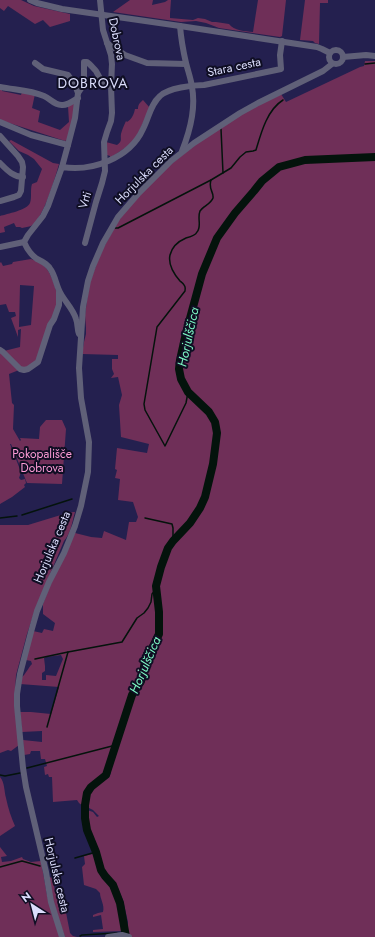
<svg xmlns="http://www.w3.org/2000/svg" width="375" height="937" font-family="Jost,sans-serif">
  <rect width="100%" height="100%" fill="#24204f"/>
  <g fill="#6f2f58" fill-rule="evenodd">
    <path d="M0,0H21L34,6L70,14V21L50,27L43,20L35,24L8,6L4,11L0,8Z"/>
    <path d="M130,0H153L152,5L165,2L168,0H171L170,14V18L193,20L198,18L205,19L212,22H216L229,24C234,31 245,31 253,32L258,0H286L282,36L280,37L219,28L206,23L196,21L181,22L113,12Z"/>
    <path d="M305,0H328V3H320L319,44L315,43L313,41L300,40Z"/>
    <path d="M365,61H375V937H127L128,922L123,900L118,888L115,883L105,876L98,848L88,831L87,810L93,812L97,817L99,816L93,810L87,807L90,792L93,789L109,777L111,773L109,765L103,777L89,787L87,791L84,795L83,806L79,803L77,800L53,802L52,777H49L48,774L45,775L44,767L47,766L45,759H41L40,751H31L30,754L24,755L23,740L42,742V731L22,732L20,712H31L51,714L59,687L20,684L21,678C26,674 28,668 32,664L31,661L26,660L33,631L42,633L44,629L53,631L55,623L43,614V604L52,580L75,533L91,537L102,538L104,531L126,540L129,522H136L138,517L133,502L118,500L120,479L115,478L117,470L115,469L117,448L147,453L149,444L121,437L119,405L122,395L118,377L111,378L114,374L112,369V359H118V355L82,354L84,342L86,334V328L85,315L89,285L101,252L119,220L133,202L164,170L196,144L243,113L281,94L286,102L360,67L364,66ZM61,655L63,659L56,676L46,675V680H42V673L45,671V666L44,658L46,657Z"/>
    <path d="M0,88L2,89V91L21,95L22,92L35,94L32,108L40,111L38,122L60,130L69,122L68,106L75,103V113L67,140L65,141L0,120Z"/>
    <path d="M143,100L150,108L134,142L110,158V156L107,155L106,142L117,145C123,141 120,139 121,134C122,130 124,125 126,121L127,122C132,119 134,114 135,109H138C138,104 140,103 143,100Z"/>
    <path d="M11,140L53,163L59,164C55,178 43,220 31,226C29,227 25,227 22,228L20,227H16L14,223L4,227L5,232L0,233V216C7,214 27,210 30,203C32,197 30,190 32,184L37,182L42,169L34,159L28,155L19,151L9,141Z"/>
    <path d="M31,259C35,261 40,262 43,265C52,272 57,292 59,303L35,364L22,369L4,351L20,347L21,329L18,330V337L11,318L16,316L15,312H9L6,304L0,305V263L1,262L3,266L12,264L13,262ZM20,285L34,286L31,325L19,327Z"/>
    <path d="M0,352L19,370L9,374L12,403L14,405L13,429L20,441L21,440L20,438L39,439L40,427L46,420H62L66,429L62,484L27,483L11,444H10L21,472L19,478L21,480L25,479L26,483L24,485L25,487L12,497L0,504Z"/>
    <path d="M74,512H75C72,522 71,533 64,541L36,607L27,634L16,675L15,691L19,745L11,751L8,750L0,753V525H28L64,514L66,513Z"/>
    <path d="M0,777C5,783 4,791 6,798C8,808 11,817 15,826L0,836Z"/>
    <path d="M0,847L7,856L1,857L2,862L11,861L22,857L23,859L31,862L41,861L47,895L60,937H0Z"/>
    <path d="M92,854L96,855L100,871L104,879C117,885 120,918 122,931L93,932V930L103,929L101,915L93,917V915L98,913L103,912C105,905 100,899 100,893L96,889L84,885L82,867L85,864L84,856Z"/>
    <path d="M49,877L53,878L55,892L56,893L62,892L70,933L73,936L77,937H65L54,905Z"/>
  </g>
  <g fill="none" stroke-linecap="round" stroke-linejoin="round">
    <g stroke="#04130c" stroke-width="1.5">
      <path d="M365,64L375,63"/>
      <path d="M221,129L223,173"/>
      <path d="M115,228H118L211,180"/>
      <path d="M188,392L186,403L165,446L145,410L144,404L157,327L185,291C185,289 186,287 184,285C183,283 181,282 180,281C174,274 168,264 170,255C172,247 179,241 186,238C190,237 195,236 197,232C202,227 197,218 200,211C203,206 211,204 213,198C214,192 208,189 211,180L231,168L240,157L246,152L253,151L256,150C261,133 267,110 283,100"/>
      <path d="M22,515L72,499"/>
      <path d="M0,518L17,516"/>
      <path d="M145,518L172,524L173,528V541"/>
      <path d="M35,659L68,652"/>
      <path d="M47,727L68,652L122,642L137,618L144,613L148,608L151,602L152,594L157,588"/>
      <path d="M27,768L116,745"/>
      <path d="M0,775L5,776L20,773"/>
      <path d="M75,858L96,852"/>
      <path d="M0,867L22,861L40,866"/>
      <path d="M80,936L82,935L117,933"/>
    </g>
    <path stroke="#04130c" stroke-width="8" d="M126,937L120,903L113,885L105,876L101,870L96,852L87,830L85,818V805L87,793L91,787L106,775L132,695L141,681L145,662L149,655L159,634V612L156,586L161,567L168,548L173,541L190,523L200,508L205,497L213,464L217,433L215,422L209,412L188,392L181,379L179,369L180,360L186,333L202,274L217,238L235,213L254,191L262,181L279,167L305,160L375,157"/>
    <g stroke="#606078" stroke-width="6">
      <path d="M30,0L37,3L62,9L180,26L317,47L322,49L330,53"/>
      <path d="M180,26C181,38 183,50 186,63C188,71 191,79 192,87C196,108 190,131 182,151"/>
      <path d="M107,43L125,55L147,63L186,64"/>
      <circle cx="336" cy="57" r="7"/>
      <path d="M343,57L366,55L375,56"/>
      <path d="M35,63L43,69L64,74L68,75L75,85L78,93"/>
      <path d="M0,87C15,90 30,90 44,96C51,99 55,106 63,105C68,105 73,101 78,98"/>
      <path d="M0,122L31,135L68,145L62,167"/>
      <path d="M0,136L18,156L22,162L23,167L21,191L19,195L14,197L0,201"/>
      <path d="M68,145L75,118L78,93L84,84V62H87C90,64 93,68 96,71C100,78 102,85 111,86"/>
      <path d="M0,163C7,170 13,177 23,177"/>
      <path d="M85,243L96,202L102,183L105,171L104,142L107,132L111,121L112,113L111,86L112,64L111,55L103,30L100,0"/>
      <path d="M0,247L24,242"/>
      <path d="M79,334C77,329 78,324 76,319C73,308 63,300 59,290C56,284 55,276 51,270C48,264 43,262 37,259C31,255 27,249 24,242L28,235L43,216L48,206L62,167C92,172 130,158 143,129C149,118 150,105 160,96C168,88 193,85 204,85L281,69L280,55L282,41"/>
      <path d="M0,350L3,352L20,369L24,370L28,369L38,362L50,325L54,319L59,305V292"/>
      <path d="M62,937L51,902L46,872L26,787L23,768L17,706V694L20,674L31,632L37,611L49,582L64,553L75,526L81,506L88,472L89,442L81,398L79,368L83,307L88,281L93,266L103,243L118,217L138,194L171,161L194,143L240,113L258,103L323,71L332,64"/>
      <path d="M108,937L122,935L129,937"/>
    </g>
  </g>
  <g text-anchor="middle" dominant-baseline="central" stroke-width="4" stroke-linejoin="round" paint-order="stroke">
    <g font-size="12" fill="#dbddfc" stroke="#0f0e23">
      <text transform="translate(117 39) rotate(78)">Dobrova</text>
      <text transform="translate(234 67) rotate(-12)">Stara cesta</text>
      <text transform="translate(144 175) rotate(-45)">Horjulska cesta</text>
      <text transform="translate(85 200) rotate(-73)">Vrti</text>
      <text transform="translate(52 547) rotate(-67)">Horjulska cesta</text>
      <text transform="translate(57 875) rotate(77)">Horjulska cesta</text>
    </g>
    <g font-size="12" fill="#fd9bd6" stroke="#0f0e23">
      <text x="42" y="454">Pokopališče<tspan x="42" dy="14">Dobrova</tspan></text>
    </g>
    <g font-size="13" font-style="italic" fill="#7efbc6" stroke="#0f0e23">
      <text transform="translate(188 337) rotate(-78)">Horjulščica</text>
      <text transform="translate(145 665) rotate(-67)">Horjulščica</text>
    </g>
    <g font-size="14" letter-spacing="1" fill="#dbddfc" stroke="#0f0e23">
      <text x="93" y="83">DOBROVA</text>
    </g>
  </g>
  <g transform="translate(32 905) rotate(324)" stroke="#0f0e23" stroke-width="3" paint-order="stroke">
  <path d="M0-3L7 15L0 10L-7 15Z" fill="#dbddfc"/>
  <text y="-6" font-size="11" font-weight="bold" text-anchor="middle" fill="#dbddfc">N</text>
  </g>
</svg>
